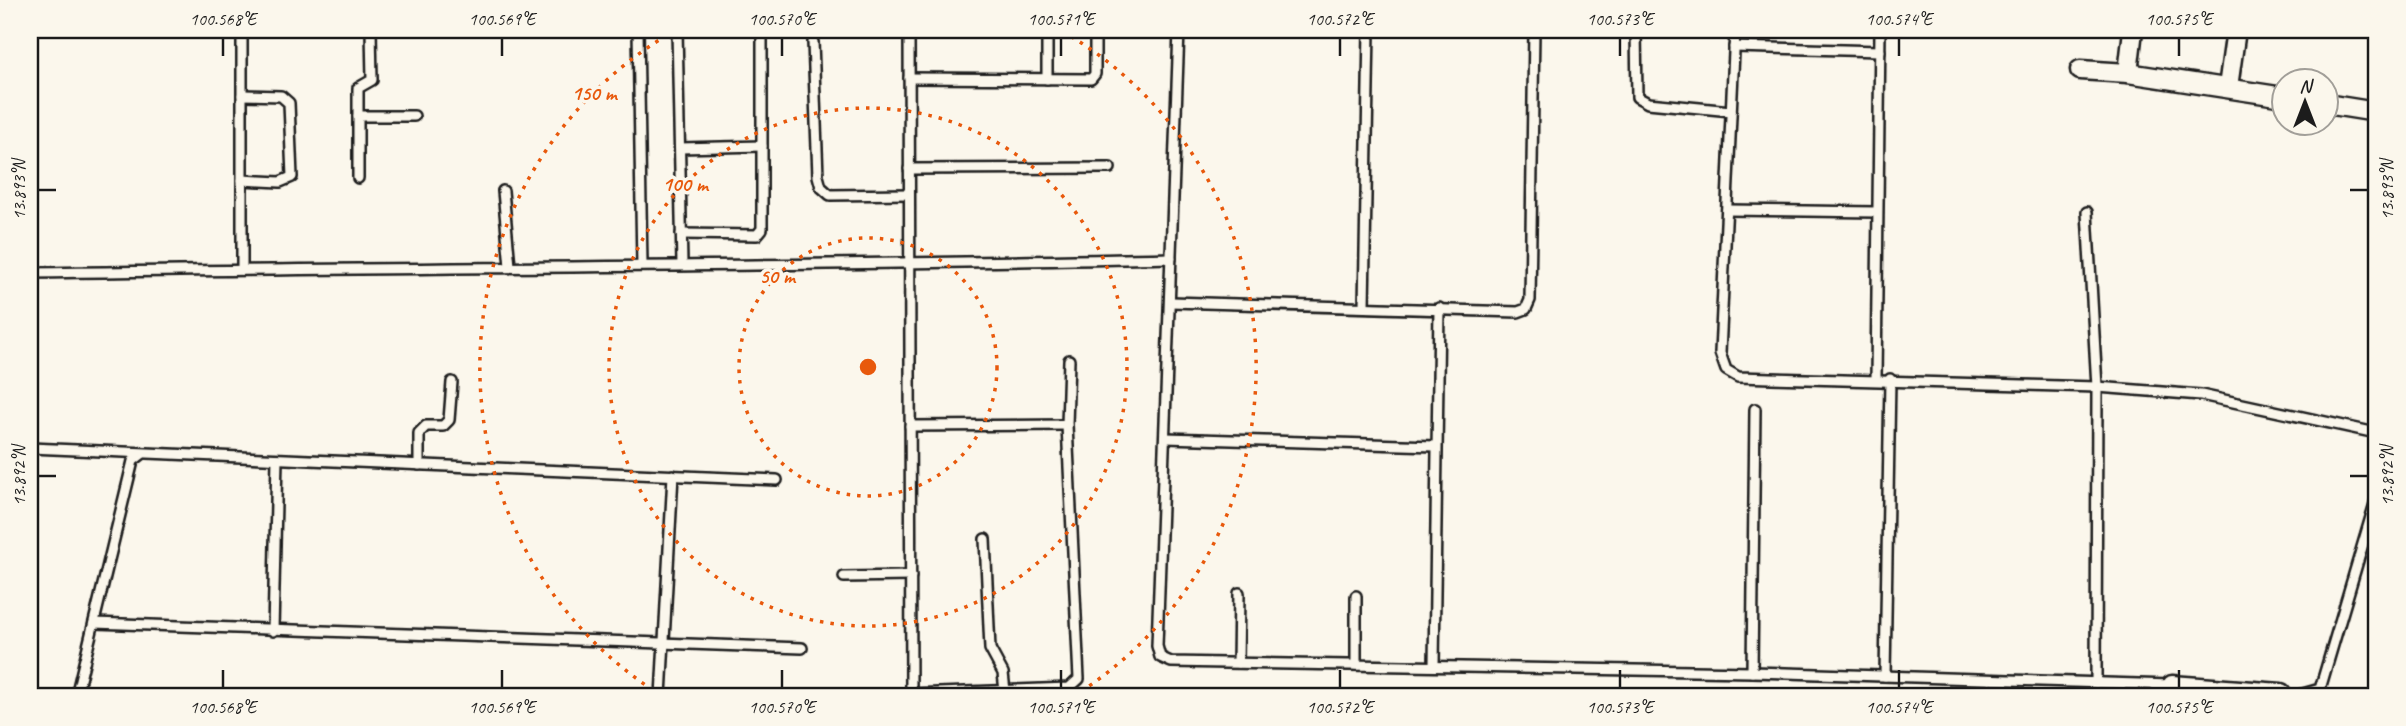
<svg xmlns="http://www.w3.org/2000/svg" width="2406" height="726" font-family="Caveat,sans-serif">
  <rect width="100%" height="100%" fill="#fbf7ec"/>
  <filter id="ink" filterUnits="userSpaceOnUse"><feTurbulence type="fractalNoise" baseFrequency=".0143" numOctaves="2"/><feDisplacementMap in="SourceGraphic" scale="14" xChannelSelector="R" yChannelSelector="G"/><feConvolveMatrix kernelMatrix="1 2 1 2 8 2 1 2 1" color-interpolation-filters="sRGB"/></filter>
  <g filter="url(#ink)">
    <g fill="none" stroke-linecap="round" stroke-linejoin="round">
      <defs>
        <g id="lane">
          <path d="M242,30V270"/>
          <path d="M638,30L642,265"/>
          <path d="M677,30L682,264"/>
          <path d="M909,30L911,696"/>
          <path d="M1047,30V79"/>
          <path d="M1179,30L1157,646L1160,657L1171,662L1752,672L2172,685V696"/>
          <path d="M1636,30L1637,97L1648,103L1731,111"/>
          <path d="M1735,30L1720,353L1726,370L1738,377L2097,387L2201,395L2376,433"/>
          <path d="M813,42L818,176L821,187L830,195L909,194"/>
          <path d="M1734,47L1880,51"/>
          <path d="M909,78L1091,79L1095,74V30"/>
          <path d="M242,95L281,96L289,103L292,177L280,182L242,180"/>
          <path d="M358,116H414"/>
          <path d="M680,148L762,146"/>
          <path d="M909,169L1110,168"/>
          <path d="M358,178V88L372,80L371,30"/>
          <path d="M503,191L510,266"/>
          <path d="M1727,210L1876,212"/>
          <path d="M2087,212L2097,387L2096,683"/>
          <path d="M681,234L757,235L762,229V30"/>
          <path d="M30,273C410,267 791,267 1171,258"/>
          <path d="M1171,302L1518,312L1526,309L1530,300L1534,30"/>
          <path d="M1364,306L1369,30"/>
          <path d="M1876,379L1880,30"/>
          <path d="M910,426L1067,425"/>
          <path d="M1166,438L1435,446"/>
          <path d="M30,448L777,480"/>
          <path d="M419,465V433L426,426H443L449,420L452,382"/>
          <path d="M985,539L990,649L1003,673L1005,691"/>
          <path d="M844,577L911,576"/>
          <path d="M94,623L802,648"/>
          <path d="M273,631L277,459"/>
          <path d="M1238,663L1239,593"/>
          <path d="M1356,665V596"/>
          <path d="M1434,665L1439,308"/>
          <path d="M1752,672L1755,409"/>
          <path d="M1885,676L1890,379"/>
          <path d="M911,694L1069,688L1079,679L1067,425L1069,360"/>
          <path d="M2280,695H2299L2320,689L2376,500"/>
          <path d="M76,696L133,461L142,454"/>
          <path d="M661,696L673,475"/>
        </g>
        <g id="street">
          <path d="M2080,70L2128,73L2284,97"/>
          <path d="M2128,73L2133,30"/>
          <path d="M2228,87L2236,30"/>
          <path d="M2326,104L2376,112"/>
          <path d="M2172,685L2281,693"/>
        </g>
      </defs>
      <use href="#lane" stroke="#1c1c1c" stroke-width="14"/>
      <use href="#street" stroke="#1c1c1c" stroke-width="23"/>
      <use href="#lane" stroke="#fbf7ec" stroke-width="9"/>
      <use href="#street" stroke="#fbf7ec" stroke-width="18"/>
    </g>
  </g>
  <path fill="none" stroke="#1c1c1c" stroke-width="2.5" d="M223,38V56M502,38V56M782,38V56M1061,38V56M1340,38V56M1620,38V56M1899,38V56M2179,38V56M38,190H56M2350,190H2368M38,476H56M2350,476H2368M223,670V688M502,670V688M782,670V688M1061,670V688M1340,670V688M1620,670V688M1899,670V688M2179,670V688"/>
  <g fill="none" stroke="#e8590c" stroke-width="3.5" stroke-dasharray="3.5 7">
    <circle cx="868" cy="367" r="129"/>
    <circle cx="868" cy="367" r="259"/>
    <path d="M662 696A388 388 0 0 1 674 31M1062 31A388 388 0 0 1 1074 696"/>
  </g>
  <circle cx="868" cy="367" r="10" fill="#e8590c" stroke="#fbf7ec" stroke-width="3.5"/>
  <g font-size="21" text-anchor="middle" font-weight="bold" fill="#e8590c" stroke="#fbf7ec" stroke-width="7" stroke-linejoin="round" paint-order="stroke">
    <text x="594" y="100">150 m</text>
    <text x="685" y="191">100 m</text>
    <text x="777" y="283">50 m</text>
  </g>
  <rect width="2406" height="726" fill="none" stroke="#fbf7ec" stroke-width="77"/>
  <g transform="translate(2305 102)"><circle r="33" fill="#fbf7ec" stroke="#a29f99" stroke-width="2"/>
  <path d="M0-5L12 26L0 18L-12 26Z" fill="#1c1c1c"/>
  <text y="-10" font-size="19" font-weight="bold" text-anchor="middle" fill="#1c1c1c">N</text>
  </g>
  <rect x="38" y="38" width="2330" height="650" fill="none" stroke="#1c1c1c" stroke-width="2.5"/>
  <g font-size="18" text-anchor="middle" fill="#1c1c1c">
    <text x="223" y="25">100.568°E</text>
    <text x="502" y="25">100.569°E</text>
    <text x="782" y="25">100.570°E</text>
    <text x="1061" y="25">100.571°E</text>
    <text x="1340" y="25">100.572°E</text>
    <text x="1620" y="25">100.573°E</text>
    <text x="1899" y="25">100.574°E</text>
    <text x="2179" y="25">100.575°E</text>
    <text transform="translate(19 190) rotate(-90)" y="6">13.893°N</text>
    <text transform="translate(2387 190) rotate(-90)" y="6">13.893°N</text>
    <text transform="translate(19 476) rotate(-90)" y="6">13.892°N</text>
    <text transform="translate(2387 476) rotate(-90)" y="6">13.892°N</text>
    <text x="223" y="713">100.568°E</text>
    <text x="502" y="713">100.569°E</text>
    <text x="782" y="713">100.570°E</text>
    <text x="1061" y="713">100.571°E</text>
    <text x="1340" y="713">100.572°E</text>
    <text x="1620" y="713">100.573°E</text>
    <text x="1899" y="713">100.574°E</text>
    <text x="2179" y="713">100.575°E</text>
  </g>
</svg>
